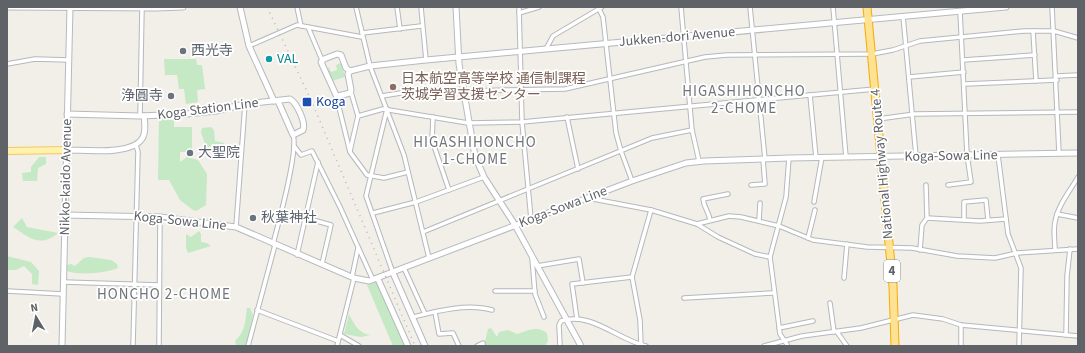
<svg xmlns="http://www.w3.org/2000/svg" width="1085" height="353" font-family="'Source Sans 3','Noto Sans JP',sans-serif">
  <rect width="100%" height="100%" fill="#f1efe8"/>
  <g fill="#c5e8c5">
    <path d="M164,59H196L197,65H202L205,89L197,90L198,102L186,104L184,89H179L177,75H165Z"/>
    <path d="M341,63L345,77L332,81L328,68L329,67L331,72L337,70L336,65Z"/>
    <path d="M159,119L174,120V127H192V152H180V162L187,157L198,160L207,174L206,205L196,211L193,210L180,200L169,180H158Z"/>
    <path d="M211,127L214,130L215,141L224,143L222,153L217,154L207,150L201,132L202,128Z"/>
    <path d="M39,157H46V164L38,168L37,181H23L22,173L31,172V167Z"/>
    <path d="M22,218L27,227L58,233C40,248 30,238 13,227Z"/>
    <path d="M199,231L201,234V242L207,243L211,246L188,253L186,248V234L191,237Z"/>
    <path d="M7,256L31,262L39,271L38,285L32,284V274L24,266L16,270H7Z"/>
    <path d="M89,257L111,260L117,264L118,268C108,273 74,276 65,270L67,265L71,264L75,266L84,258Z"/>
    <path d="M377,282L405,346H393L367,285Z"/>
    <path d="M247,308H250L253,315L246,346H236L235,341C246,331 245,321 247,308Z"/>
    <path d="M349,314C354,324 358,333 370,335L361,337L344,334Z"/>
    <path d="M491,328L497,337L499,332L508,330L517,334C527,331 537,325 547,333L548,341L545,346H484L488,329Z"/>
  </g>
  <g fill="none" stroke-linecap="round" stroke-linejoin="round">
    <defs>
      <g id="street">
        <path d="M297,7L301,26"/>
        <path d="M356,7L370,66L404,155L429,258"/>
        <path d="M397,7L400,29"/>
        <path d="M421,7L426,60"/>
        <path d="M519,7L522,122L531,219"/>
        <path d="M598,7L603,17L616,133L621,151L632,181"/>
        <path d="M681,7L692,130L699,161"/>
        <path d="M750,7L765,159"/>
        <path d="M833,7L846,157"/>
        <path d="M1052,7L1059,153"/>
        <path d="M519,13L539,7"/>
        <path d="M903,16L916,156"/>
        <path d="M308,27L322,60"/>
        <path d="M1033,31L1036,81"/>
        <path d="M362,33L421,26"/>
        <path d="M249,46L297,25L362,37"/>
        <path d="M546,49L553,36L602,7"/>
        <path d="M963,60L1035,55"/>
        <path d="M7,64L35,59L69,60"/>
        <path d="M1057,76L1078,75"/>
        <path d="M909,77L964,72"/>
        <path d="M965,84L1057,80"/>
        <path d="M336,95L350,152L367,175L384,178L408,172"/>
        <path d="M810,95L816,158"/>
        <path d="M382,96L407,92L565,89L705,57L727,55L872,54L893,50L920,41L1024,31H1054L1078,38"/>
        <path d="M387,109L366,196L393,273"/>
        <path d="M140,116L142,8"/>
        <path d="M358,116L383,109L468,123L522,122L875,89"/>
        <path d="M433,117L432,140L449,190"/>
        <path d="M567,117L578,169"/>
        <path d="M878,119L915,114L1078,112"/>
        <path d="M294,146L301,155L312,151L340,207L373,280"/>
        <path d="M350,151L358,116L351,92"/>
        <path d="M998,155L1008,234L1021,268L1019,346"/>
        <path d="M751,185L765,184L763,159"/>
        <path d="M926,185L927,218"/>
        <path d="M948,185L971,182L967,155L960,11"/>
        <path d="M588,198L651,210L697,224L718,237L755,254L770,257"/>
        <path d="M814,202L822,157"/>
        <path d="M373,213L416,202L484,177"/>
        <path d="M1057,214L1078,218"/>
        <path d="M306,218L331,225L322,264"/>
        <path d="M710,220C709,212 704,208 703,199L728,194"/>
        <path d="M964,220V202L986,200L988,220"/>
        <path d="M759,221L760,203"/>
        <path d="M697,224L729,216L741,217L779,226L813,240L867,247L912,248L957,256L995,258L1017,253L1078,249"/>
        <path d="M236,227L245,104"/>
        <path d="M423,232L652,138L692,130"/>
        <path d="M808,238L815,210"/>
        <path d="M273,244C278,225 299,150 293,135"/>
        <path d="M920,250L922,225L927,218L980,221L1006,219"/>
        <path d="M1055,250C1055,241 1053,231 1055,222C1058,205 1070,191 1078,177"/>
        <path d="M297,255L318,162"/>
        <path d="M532,258L535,294L544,317"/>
        <path d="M537,266L579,259L583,283"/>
        <path d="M404,268L425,314"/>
        <path d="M352,277L358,248"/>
        <path d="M844,278L847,244"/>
        <path d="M63,282L159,285"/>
        <path d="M7,291L63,294"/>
        <path d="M495,291H535"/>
        <path d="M684,298L773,293"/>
        <path d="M830,303L834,332"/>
        <path d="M257,310L338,341"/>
        <path d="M435,312L439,334L453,333L459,346"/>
        <path d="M413,317C437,311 467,303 492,310"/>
        <path d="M577,319L572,284L632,277"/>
        <path d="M779,328L813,321"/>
        <path d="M837,332L847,346"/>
        <path d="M340,335L359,346"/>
        <path d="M1066,335L1067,276L1070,249"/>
        <path d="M641,345L640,320L632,277L651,210"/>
        <path d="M133,346L138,152L136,145"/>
        <path d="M159,346L160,217"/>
        <path d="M248,346L275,245"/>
        <path d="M337,346L354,278"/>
        <path d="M477,346L483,343V346"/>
        <path d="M560,346L559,325L561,321C591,311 618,340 646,346"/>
        <path d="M764,346L802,336L861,328L913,315L943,319L961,325L1078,336"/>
        <path d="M788,346L780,334L770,257L786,197L789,158"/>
        <path d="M961,346V325"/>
      </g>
      <g id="secondary">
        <path d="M8,7L156,8L183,7"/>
        <path d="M240,7L249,46L274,101"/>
        <path d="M456,7L459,64L475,156L484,177L515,225L581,346"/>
        <path d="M337,54L341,55L346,68L350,71L348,74L351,90L350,93L338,96L336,95L321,62L324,59Z"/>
        <path d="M350,71L370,66L426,60L1006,7"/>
        <path d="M67,114L140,116L186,114L216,111L245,104L290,99C297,103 306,123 303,130L293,135L278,101"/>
        <path d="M67,150C85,150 134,156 143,137C146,131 145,123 144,116"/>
        <path d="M65,215L160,217L236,227L354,278L369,281L632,181L686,163L704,161L789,158L1078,153"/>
        <path d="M393,273L425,346"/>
        <path d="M378,279L408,346"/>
        <path d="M62,346L70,7"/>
      </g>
      <path id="primary" d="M7,151L67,150"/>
      <path id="highway" d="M867,7L893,286L895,346"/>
    </defs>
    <use href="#street" stroke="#b5b8bc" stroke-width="5.5"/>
    <use href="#secondary" stroke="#b6babf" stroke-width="7"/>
    <use href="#primary" stroke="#f2c960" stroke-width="8"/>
    <use href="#highway" stroke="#f9ab00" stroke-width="9"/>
    <use href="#street" stroke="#fff" stroke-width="3.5"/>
    <use href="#secondary" stroke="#fff" stroke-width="5"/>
    <use href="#primary" stroke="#fff2af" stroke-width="6"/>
    <use href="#highway" stroke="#fde293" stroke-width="7"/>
    <path stroke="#b6b7b8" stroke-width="1.5" stroke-dasharray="1 5" stroke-linecap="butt" d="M267,7L311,100L415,346"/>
  </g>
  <g fill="#6b7280" stroke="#fff" stroke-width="1.5">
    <circle cx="183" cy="51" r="4"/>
    <circle cx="171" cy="96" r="4"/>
    <circle cx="190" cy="153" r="4"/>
    <circle cx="253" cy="218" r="4"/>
  </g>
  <circle fill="#0f9aa8" stroke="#fff" stroke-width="1.5" cx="269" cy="59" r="4"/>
  <circle fill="#8d6e63" stroke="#fff" stroke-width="1.5" cx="393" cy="87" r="4"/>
  <rect fill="#1a4fb4" stroke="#fff" stroke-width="1.5" x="302" y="97" width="10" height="10" rx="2"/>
  <g text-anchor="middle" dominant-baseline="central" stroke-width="3.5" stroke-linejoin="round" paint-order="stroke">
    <rect fill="#fff" stroke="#8f9295" stroke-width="1" x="884" y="260" width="16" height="22" rx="3"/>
    <g font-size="13" font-weight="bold" fill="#5f6368">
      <text x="892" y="271">4</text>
    </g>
    <g font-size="14" fill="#5f6368" stroke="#fff">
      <text transform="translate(677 37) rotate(-5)">Jukken-dori Avenue</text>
      <text transform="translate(208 109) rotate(-7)">Koga Station Line</text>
      <text transform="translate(951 156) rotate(-1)">Koga-Sowa Line</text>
      <text transform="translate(882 164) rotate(-95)">National Highway Route 4</text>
      <text transform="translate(66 177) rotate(-89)">Nikko-kaido Avenue</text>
      <text transform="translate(563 207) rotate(-21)">Koga-Sowa Line</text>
      <text transform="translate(180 221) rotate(6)">Koga-Sowa Line</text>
    </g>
    <g font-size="14" fill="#5b616d" stroke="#fff" text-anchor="start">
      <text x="191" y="51">西光寺</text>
      <text x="163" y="96" text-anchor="end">浄圓寺</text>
      <text x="198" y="153">大聖院</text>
      <text x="261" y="218">秋葉神社</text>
    </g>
    <g font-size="14" fill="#0d838f" stroke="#fff" text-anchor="start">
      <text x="277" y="59">VAL</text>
    </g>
    <g font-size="14" fill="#785e54" stroke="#fff" text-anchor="start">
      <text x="401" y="79">日本航空高等学校 通信制課程<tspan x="401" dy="16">茨城学習支援センター</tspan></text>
    </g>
    <g font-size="14" fill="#164399" stroke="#fff" text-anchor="start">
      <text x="316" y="102">Koga</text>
    </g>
    <g font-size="15" letter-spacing="1" fill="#70757a" stroke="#fff">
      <text x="744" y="91">HIGASHIHONCHO<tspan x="744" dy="17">2-CHOME</tspan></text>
      <text x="475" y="142">HIGASHIHONCHO<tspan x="475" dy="17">1-CHOME</tspan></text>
      <text x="164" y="294">HONCHO 2-CHOME</text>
    </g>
  </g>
  <rect width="1085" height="353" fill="none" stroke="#5f6368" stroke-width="16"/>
  <g transform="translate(36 317) rotate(350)" stroke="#ffffff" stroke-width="3" paint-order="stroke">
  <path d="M0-3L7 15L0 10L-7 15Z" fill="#5f6368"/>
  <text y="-6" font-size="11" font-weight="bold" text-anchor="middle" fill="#5f6368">N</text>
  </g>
</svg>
